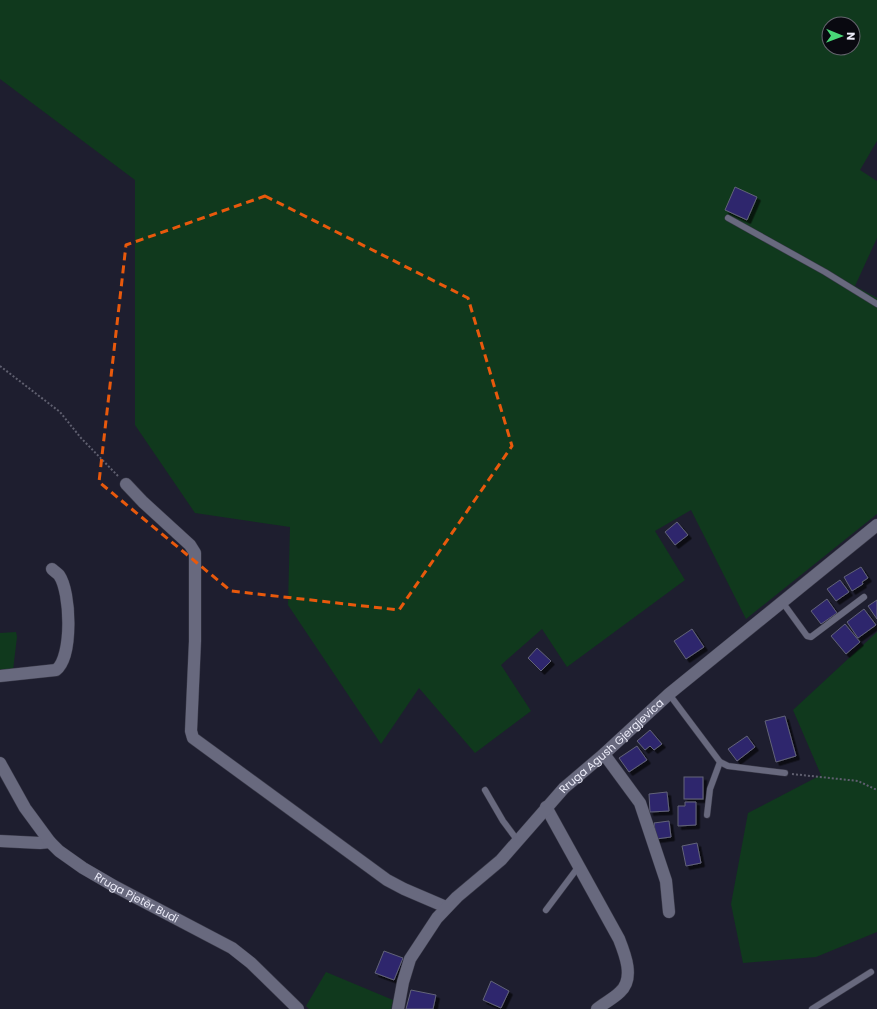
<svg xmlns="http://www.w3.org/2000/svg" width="877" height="1009" font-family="Poppins,sans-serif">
  <defs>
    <filter id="shadow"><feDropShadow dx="3.5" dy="3.5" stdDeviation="0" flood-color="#0009"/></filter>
  </defs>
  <rect width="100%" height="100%" fill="#1e1e2f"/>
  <g fill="#10391d" fill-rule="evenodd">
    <path d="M0,0H877V141L860,170L877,181V238L855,286L877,298V514L746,619L691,510L655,531L685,580L567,667L542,629L501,665L531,711L475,753L419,688L381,744L288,605L290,527L195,513L135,425V180L0,79ZM829,24H853V48H829Z"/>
    <path d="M16,632L17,637L13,670L0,672V633Z"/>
    <path d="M877,632V932L816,957L743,963L731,904L748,813L821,775L793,710Z"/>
    <path d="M326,972L393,1000L391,1009H309L306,1006Z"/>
  </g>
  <g fill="#2e266d" stroke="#626378" filter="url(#shadow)">
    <path d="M735,187L757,197L747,220L725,210Z"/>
    <path d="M677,522L688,535L675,545L665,532Z"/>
    <path d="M861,567L868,578L862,582L863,584L852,591L844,577Z"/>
    <path d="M840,580L849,592L836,601L827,589Z"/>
    <path d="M827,599L837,613L821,624L811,611Z"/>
    <path d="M877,600V619L868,606Z"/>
    <path d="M864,609L876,625L858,638L847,622Z"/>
    <path d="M845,624L860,642L846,654L831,636Z"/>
    <path d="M692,629L704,647L686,659L674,641Z"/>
    <path d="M537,648L551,661L541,671L528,658Z"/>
    <path d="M785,716L796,756L776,762L765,721Z"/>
    <path d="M650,730L662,744L654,750L650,746L645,750L637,741Z"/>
    <path d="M747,736L755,747L737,761L728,749Z"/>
    <path d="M637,746L647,760L629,772L619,758Z"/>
    <rect x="684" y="777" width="19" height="22"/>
    <path d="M667,792L669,811L650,812L649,794Z"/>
    <path d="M685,802H696V825L678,826V806H685Z"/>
    <path d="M669,821L671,837L656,839L654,823Z"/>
    <path d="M697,843L701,863L686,866L682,846Z"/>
    <path d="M384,951L403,958L394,980L375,973Z"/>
    <path d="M491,981L509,991L501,1008L483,1000Z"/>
    <path d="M411,990L436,995L433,1009H406Z"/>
  </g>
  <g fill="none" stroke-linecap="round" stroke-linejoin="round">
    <defs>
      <g id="service">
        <path d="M728,218L825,272L877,304"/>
        <path d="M783,603L807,636L811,637L864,597"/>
        <path d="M669,694L720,762L728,766L785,773"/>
        <path d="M485,790L503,821L518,841"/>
        <path d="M707,815L710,789L720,762"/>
        <path d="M546,910L579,866"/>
        <path d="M812,1009L871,972"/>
      </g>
      <g id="minor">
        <path d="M126,484L143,502L190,545L195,553V641L191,731L193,738L387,880L404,889L446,907"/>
        <path d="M0,676L56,670C73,657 71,592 59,575C57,573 54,571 52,569"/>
        <path d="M604,754L640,803L666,881L669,912"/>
        <path d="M546,807L619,939C625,954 635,979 620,992C613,999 604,1003 597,1009"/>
        <path d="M0,841L40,843L50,842"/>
      </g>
      <g id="secondary">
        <path id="s1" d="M0,763L25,808L50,842L59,851L83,868L114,886L232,948L251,963L298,1009"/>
        <path id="s2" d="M398,1009L403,982L410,959L437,918L457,897L501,860L564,788L604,754L669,694L877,525"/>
      </g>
    </defs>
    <use href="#service" stroke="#3a3a49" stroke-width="7"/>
    <use href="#minor" stroke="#3a3a49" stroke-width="13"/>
    <use href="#secondary" stroke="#3a3a49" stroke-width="13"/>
    <g stroke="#5f5f6f" stroke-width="2" stroke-dasharray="2 2" stroke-linecap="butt">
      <path d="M0,366L60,412L81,438L118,476"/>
      <path d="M792,774L858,781L877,790"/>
    </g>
    <use href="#service" stroke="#68697e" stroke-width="6"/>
    <use href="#minor" stroke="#68697e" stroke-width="12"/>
    <use href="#secondary" stroke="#68697e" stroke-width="12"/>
  </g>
  <path fill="none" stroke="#e8590c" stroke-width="3" stroke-dasharray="8 5" stroke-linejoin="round" d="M265,196L468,298L512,446L399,610L231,591L99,482L126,245Z"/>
  <g text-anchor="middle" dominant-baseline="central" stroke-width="4" stroke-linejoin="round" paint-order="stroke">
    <g font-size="11" fill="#ececf9" stroke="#090910">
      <text stroke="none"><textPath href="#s2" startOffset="346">Rruga Agush Gjergjevica</textPath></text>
      <text stroke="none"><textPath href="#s1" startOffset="197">Rruga Pjetër Budi</textPath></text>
    </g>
  </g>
  <g transform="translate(841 36) rotate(91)"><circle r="19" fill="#090910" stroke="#64646d"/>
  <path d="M0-3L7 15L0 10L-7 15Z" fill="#49d778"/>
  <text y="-6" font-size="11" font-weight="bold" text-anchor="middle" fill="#ececf9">N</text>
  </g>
</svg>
